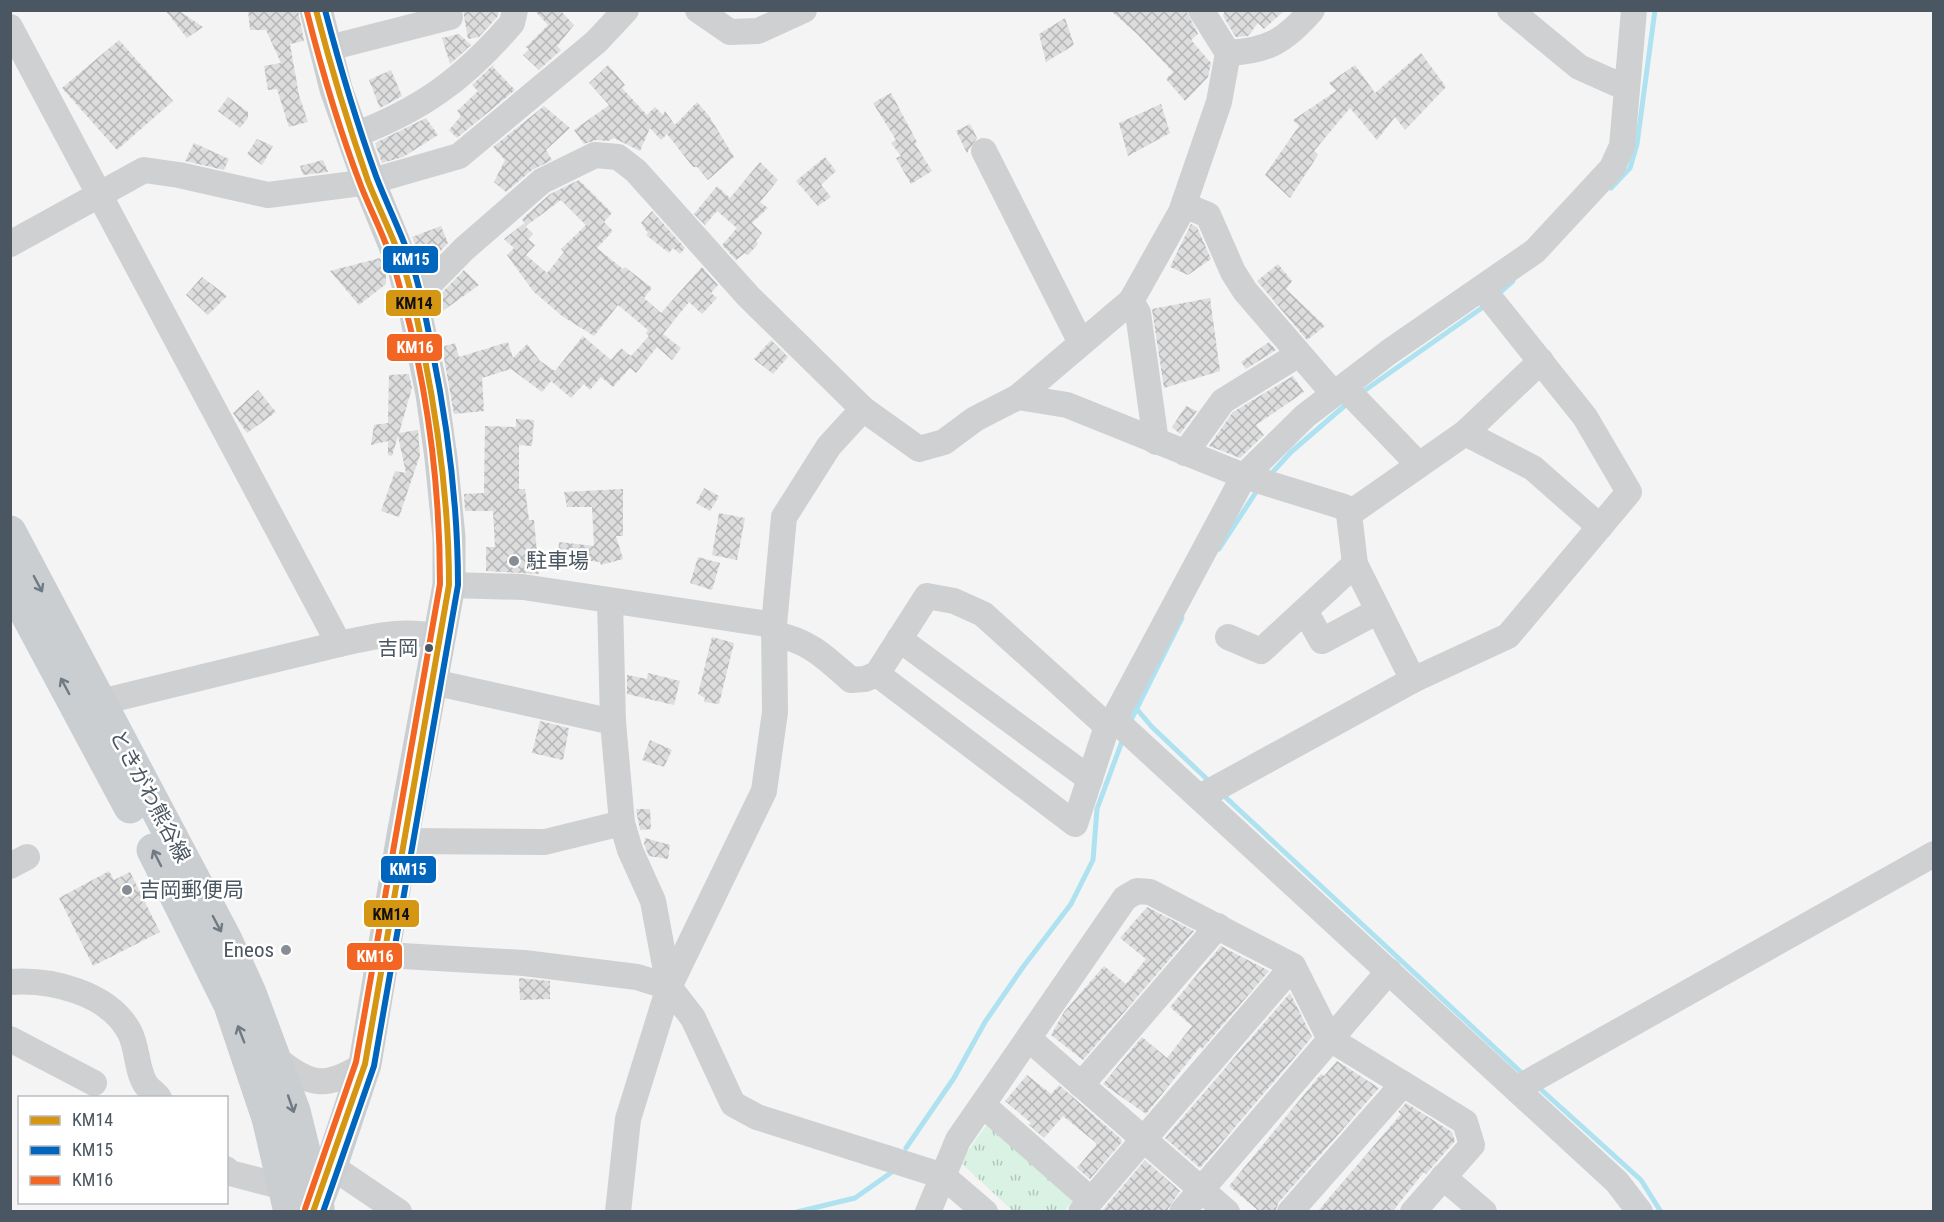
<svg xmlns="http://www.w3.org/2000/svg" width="1944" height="1222" font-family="'Roboto Condensed','Noto Sans JP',sans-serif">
  <defs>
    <pattern id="park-tufts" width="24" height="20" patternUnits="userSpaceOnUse" patternTransform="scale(1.5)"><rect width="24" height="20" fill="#d9f2e3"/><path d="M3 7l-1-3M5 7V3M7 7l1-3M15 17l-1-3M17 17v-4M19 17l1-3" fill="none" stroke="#b2c7bb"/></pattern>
    <pattern id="building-cross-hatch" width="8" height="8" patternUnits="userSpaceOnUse" patternTransform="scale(1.5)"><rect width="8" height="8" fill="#ddddde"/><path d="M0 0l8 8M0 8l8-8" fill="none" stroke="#b5b6b7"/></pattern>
  </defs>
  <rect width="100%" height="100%" fill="#f4f4f4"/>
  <path fill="url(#park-tufts)" d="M990,1120L1077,1197L1064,1211H1013L960,1162Z"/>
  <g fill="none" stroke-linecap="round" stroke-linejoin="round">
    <g stroke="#aee2f0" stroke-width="5">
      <path d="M1611,188L1630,168L1637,144L1655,10"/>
      <path d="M1497,295L1513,281"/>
      <path d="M1361,393L1486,305"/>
      <path d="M1270,475L1291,452L1349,402"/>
      <path d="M1219,549L1258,489"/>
      <path d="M1135,707L1152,727L1210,782"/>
      <path d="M1130,722L1182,618"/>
      <path d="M1221,793L1524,1075"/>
      <path d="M1536,1085L1641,1180L1661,1212"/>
      <path d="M906,1148L954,1078L985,1022L1023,967L1071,904L1093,860L1097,809L1124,736"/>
      <path d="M797,1212L855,1198L892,1172"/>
    </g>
  </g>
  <g fill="url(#building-cross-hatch)">
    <path d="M165,10H178L203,27L187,38Z"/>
    <path d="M248,10H298L304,41L290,44L299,95L308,122L289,127L277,89L268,90L264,66L281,63L266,30H250Z"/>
    <path d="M463,10H499L498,16L479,37L468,39Z"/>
    <path d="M534,10H560L574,25L557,46L561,50L539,70L523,55L529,49L526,47L548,25Z"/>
    <path d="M1110,10H1186L1198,34L1191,40L1211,63L1208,77L1185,101L1166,79L1173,72L1137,34Z"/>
    <path d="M1225,10H1285L1264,29L1258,23L1248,36L1236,37L1223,16Z"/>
    <path d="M1065,18L1074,45L1046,62L1039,34Z"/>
    <path d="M459,34L471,45L450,64L442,38Z"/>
    <path d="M119,40L173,101L117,150L62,88Z"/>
    <path d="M1421,53L1446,87L1405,130L1395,117L1377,140L1350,108L1314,151L1318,155L1290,198L1265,175L1299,126L1293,120L1336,91L1329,83L1355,65L1375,93Z"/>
    <path d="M494,64L493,67L515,90L457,138L449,130L461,116L457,111L478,91L472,85Z"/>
    <path d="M608,65L625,85L622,88L647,115L655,107L663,115L665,111L675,125L697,102L709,116L734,157L708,180L697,167H693L667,134L661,140L650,128L640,151L614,138L608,141L596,140L584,144L574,130L609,105L589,83Z"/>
    <path d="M391,70L402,96L380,108L369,80Z"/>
    <path d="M891,93L917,142L915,144L932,171L911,184L896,158L901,156L891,143L896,140L873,103Z"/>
    <path d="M228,97L248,112V118L240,128L218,111Z"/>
    <path d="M1161,104L1170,133L1128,156L1119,123Z"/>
    <path d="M544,106L570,128L546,150L552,160L532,170L506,192L494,182L505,160L493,147Z"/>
    <path d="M426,118L438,135L403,157L382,163L375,143Z"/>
    <path d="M970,124L977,138L967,153L956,131Z"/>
    <path d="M257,139L273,146L262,165L247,154Z"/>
    <path d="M194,143L229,159L224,170L185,161Z"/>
    <path d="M825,157L836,171L821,185L831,197L818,206L796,181Z"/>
    <path d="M323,160L328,172L303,175L300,166Z"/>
    <path d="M760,162L778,180L760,202L768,208L752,223L762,233L756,241L758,244L748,255L745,253L736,260L722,245L737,228L717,211L705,225L694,214L717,186L730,198Z"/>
    <path d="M579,180L612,213L604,222L613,231L597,248L623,269L625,267L652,288L644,298L661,313L702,267L718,285L711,293L717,298L702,314L689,302L663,334L681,348L672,360L657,347L636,373L630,368L613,387L601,377L590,390L584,384L571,398L551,381L542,392L511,369L482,378L484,411L454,414L442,347L455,343L459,357L508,342L513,358L527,344L540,361L555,371L583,336L611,360L621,348L631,356L649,336L646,333L648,330L618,305L594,336L562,316L533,291L507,255L514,248L504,239L523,224L533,234L528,239L535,245L526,255L547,273L564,252L561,249L586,225L561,200L526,226L522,219L550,194Z"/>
    <path d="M652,211L685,248L680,254L673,248L669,253L646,235L648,233L641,223Z"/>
    <path d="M1191,224L1197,227L1211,259L1188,275L1170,267Z"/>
    <path d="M441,226L448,243L435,257L422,264L412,237Z"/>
    <path d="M380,258L386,274V284L359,305L330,271Z"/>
    <path d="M1278,264L1292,281L1286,289L1325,326L1307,340L1257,281Z"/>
    <path d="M464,270L479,285L437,315L432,303Z"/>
    <path d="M202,277L227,296L208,315L186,295Z"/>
    <path d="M1210,298L1220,371L1164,388L1152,309Z"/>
    <path d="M771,340L788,357L773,374L754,359Z"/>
    <path d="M1269,342L1276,350L1246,369L1241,362Z"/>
    <path d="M409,374L412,388L399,433L418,430L420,455L399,517L381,511L395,471L406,473L398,436L392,456L388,455V441L371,445L374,425L388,423L389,375Z"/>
    <path d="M1293,376L1304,392L1256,425L1264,435L1240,458L1209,446L1233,412Z"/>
    <path d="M258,390L276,412L247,433L233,413Z"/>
    <path d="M1186,406L1197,411L1180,434L1172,427Z"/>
    <path d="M516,419L534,420L532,446L519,445V489H525L529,520H534L539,574L486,571V547H495L493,511H465L464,494L484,493L485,426L516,427Z"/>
    <path d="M704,488L719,496L710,511L696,503Z"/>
    <path d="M623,489V536H616L623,559L601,565L600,562L558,557L559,542L594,546L592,507H567L564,492Z"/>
    <path d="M719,513L745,518L737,560L712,555Z"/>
    <path d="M698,557L720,563L712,590L690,583Z"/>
    <path d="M712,637L734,643L719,704L704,702L705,698L698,694Z"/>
    <path d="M648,673L680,681L674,705L627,694V675L647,679Z"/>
    <path d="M540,721L569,728L563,760L532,753Z"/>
    <path d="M650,740L672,750L664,767L642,760Z"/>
    <path d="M636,809H650L651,829L640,830Z"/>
    <path d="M645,838L670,845L668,859L649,856L644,844Z"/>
    <path d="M109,871L114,880L130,872L160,932L93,966L59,898Z"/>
    <path d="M1147,907L1194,931L1083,1060L1051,1035L1064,1012L1104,966L1126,984L1146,959L1120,938Z"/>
    <path d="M1221,946L1269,971L1202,1049L1200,1047L1146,1114L1103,1084L1142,1037L1167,1058L1192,1026L1170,1007Z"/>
    <path d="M519,978L550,981V999L520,1000Z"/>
    <path d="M1290,993L1312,1037L1200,1168L1165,1138Z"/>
    <path d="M1337,1061L1379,1088L1279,1202L1275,1212H1260L1229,1186L1321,1074L1324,1076Z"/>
    <path d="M1027,1075L1051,1094L1059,1085L1121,1139L1122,1142L1090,1179L1077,1168L1097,1144L1095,1142L1063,1116L1044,1138L1029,1125L1031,1123L1005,1101Z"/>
    <path d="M1406,1103L1452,1132L1455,1141L1426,1174L1424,1172L1392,1212H1317L1401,1114L1398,1112Z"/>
    <path d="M1145,1160L1180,1191L1166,1212H1101Z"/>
  </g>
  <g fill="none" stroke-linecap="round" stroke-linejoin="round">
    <g stroke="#ced0d2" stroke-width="26">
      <path d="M698,10L730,32L758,31L804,10"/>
      <path d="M1510,10L1579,67L1626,88"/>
      <path d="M1634,10L1622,146L1612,168L1535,251L1389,352L1305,416L1244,476L1114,719L1617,1182L1640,1212"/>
      <path d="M10,27L339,644L101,702"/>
      <path d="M325,49L450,17"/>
      <path d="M1228,53C1268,51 1285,41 1312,10"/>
      <path d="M352,136C421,110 464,79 512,23L515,10"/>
      <path d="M984,151L1081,343"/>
      <path d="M1184,205L1208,215L1233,272L1245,291L1334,394"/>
      <path d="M10,244L144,170L179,175L268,195L369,182L459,156L596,42L626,10"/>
      <path d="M413,301L464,249L542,181L595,155L618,157L636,171L748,296L863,409L919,449L944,442L975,419L1018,397L1131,301L1181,212L1219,102L1228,53L1201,10"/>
      <path d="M1131,301L1138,313L1156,442"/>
      <path d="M1344,387L1419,465"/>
      <path d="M1018,397L1067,405L1244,476L1344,507L1349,514L1355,564L1413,680"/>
      <path d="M1465,433L1541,361"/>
      <path d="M1185,453L1223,401L1299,354"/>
      <path d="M1349,514L1465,433L1533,468L1600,527"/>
      <path d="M449,585L523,587L774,625"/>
      <path d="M610,601L613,722L622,823L630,850L653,901L669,987"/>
      <path d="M1305,611L1322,641L1378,611"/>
      <path d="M774,634C810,641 825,657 851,680L865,679L877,674L927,596L954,601L983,614L1107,726"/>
      <path d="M1228,637L1261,651L1355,564"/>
      <path d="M899,639L1090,779"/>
      <path d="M339,644C376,636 402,629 440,637"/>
      <path d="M877,674L1075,824L1107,726L1114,719"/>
      <path d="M433,682L613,722"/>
      <path d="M1200,797L1413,680L1508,636L1629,492L1585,417L1482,288"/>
      <path d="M402,841L545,842L622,823"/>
      <path d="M10,866L27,857"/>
      <path d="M385,955L524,963L637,977L669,987L693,1018L733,1104L757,1117L943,1176L985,1212"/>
      <path d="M10,982C52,979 108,993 129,1031C138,1047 136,1070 146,1085C149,1089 155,1093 159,1098"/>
      <path d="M10,1039L94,1083"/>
      <path d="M1029,1039L1227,1212"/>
      <path d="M275,1058C313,1087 324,1089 365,1064"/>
      <path d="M1081,1085L1218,926"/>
      <path d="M1516,1089L1934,854"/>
      <path d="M983,1105L1091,1200"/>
      <path d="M331,1166L399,1212"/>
      <path d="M226,1169L230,1173L284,1187"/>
      <path d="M1443,1177L1484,1212"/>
      <path d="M618,1212L628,1119L669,987L764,791L775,712L774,625L784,517L829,446L863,409"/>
      <path d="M928,1212L958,1140L1125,898L1137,891L1150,892L1293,966L1330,1039L1465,1122L1472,1145L1413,1212"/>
      <path d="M1081,1212L1293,966"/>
      <path d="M1182,1212L1389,971"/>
      <path d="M1290,1212L1403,1084"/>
    </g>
    <g stroke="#caced1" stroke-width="33">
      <path d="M10,532L226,940L250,993L294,1111L318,1208"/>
      <path d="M10,583L130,807"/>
      <path d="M153,850L230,1005L268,1118L290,1212"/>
      <path d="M313,1212L331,1166L365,1064L402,841L449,585V537L441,458L432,394L416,315L403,265L369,182L336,89L316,10"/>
    </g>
    <defs>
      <path id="bus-1" d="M313,1212L365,1064L449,585C449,507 439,430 424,354C418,324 413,294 403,265C393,236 379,209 368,181C348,124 331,68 316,10"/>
      <path id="bus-2" d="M323,1212L374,1066L458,585C458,506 448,427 432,349C426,320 421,289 411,261C401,232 387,205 376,176C356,121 340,67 325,10"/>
      <path id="bus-3" d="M305,1209L356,1062L440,584C440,480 425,371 395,270C387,241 372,214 361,186C339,129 322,71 307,12"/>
    </defs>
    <use href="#bus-1" stroke="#fff" stroke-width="10"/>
    <use href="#bus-2" stroke="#fff" stroke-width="10"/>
    <use href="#bus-3" stroke="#fff" stroke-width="10"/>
    <use href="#bus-1" stroke="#d49613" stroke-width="6"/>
    <use href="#bus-2" stroke="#0065bd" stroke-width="6"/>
    <use href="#bus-3" stroke="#f26522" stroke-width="6"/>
  </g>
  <defs><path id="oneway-shaft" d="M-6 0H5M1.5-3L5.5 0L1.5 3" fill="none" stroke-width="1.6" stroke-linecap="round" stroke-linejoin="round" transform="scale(1.5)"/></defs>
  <g stroke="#707a83">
    <use href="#oneway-shaft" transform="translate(38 584) rotate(62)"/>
    <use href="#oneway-shaft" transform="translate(65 686) rotate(-118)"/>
    <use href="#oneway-shaft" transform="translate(157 858) rotate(-117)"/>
    <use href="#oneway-shaft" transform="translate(217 924) rotate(62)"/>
    <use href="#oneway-shaft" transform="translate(241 1034) rotate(-111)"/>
    <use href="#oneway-shaft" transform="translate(291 1104) rotate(71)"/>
  </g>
  <g fill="#868d94" stroke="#fff" stroke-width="2">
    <circle cx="514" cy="561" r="6"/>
    <circle cx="127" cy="890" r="6"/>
    <circle cx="286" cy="950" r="6"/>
  </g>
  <circle fill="#4a5661" stroke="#fff" stroke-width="2" cx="429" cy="648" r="5"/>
  <g text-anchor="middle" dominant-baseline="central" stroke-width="5" stroke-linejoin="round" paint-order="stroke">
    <g font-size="20" fill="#4a5661" stroke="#fff" text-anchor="end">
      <text x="418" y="648">吉岡</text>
    </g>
    <g font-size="21" fill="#4a5661" stroke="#fff" text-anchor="start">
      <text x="526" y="561">駐車場</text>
      <text x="139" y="890">吉岡郵便局</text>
      <text x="274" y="950" text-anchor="end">Eneos</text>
    </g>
    <g font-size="21" fill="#4a5661" stroke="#fff">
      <text transform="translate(150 796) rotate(62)">ときがわ熊谷線</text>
    </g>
  </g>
  <g stroke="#fff" stroke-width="2">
    <rect x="382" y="245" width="57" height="29" rx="6" fill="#0065bd"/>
    <rect x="385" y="289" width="57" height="28" rx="6" fill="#d49613"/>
    <rect x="386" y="333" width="57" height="29" rx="6" fill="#f26522"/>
    <rect x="380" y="855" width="57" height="29" rx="6" fill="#0065bd"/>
    <rect x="363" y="899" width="57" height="29" rx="6" fill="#d49613"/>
    <rect x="346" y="942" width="57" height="29" rx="6" fill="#f26522"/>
  </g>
  <g font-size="16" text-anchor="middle" font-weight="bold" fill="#fff">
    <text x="411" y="265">KM15</text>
    <text x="415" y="353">KM16</text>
    <text x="408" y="875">KM15</text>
    <text x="375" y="962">KM16</text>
  </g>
  <g font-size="16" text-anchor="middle" font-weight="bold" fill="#111">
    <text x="414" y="309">KM14</text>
    <text x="391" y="920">KM14</text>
  </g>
  <rect width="1944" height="1222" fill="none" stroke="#4a5661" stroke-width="24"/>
  <rect x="18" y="1096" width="210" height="108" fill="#ffffff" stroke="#b7bbc0" stroke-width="1.5"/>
  <rect x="30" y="1116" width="30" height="9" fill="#d49613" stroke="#b7bbc0" stroke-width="1.5"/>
  <text x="72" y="1126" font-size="18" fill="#4a5661">KM14</text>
  <rect x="30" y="1146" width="30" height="9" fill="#0065bd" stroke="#b7bbc0" stroke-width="1.5"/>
  <text x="72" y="1156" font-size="18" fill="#4a5661">KM15</text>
  <rect x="30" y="1176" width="30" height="9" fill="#f26522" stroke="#b7bbc0" stroke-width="1.5"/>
  <text x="72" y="1186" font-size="18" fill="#4a5661">KM16</text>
</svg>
